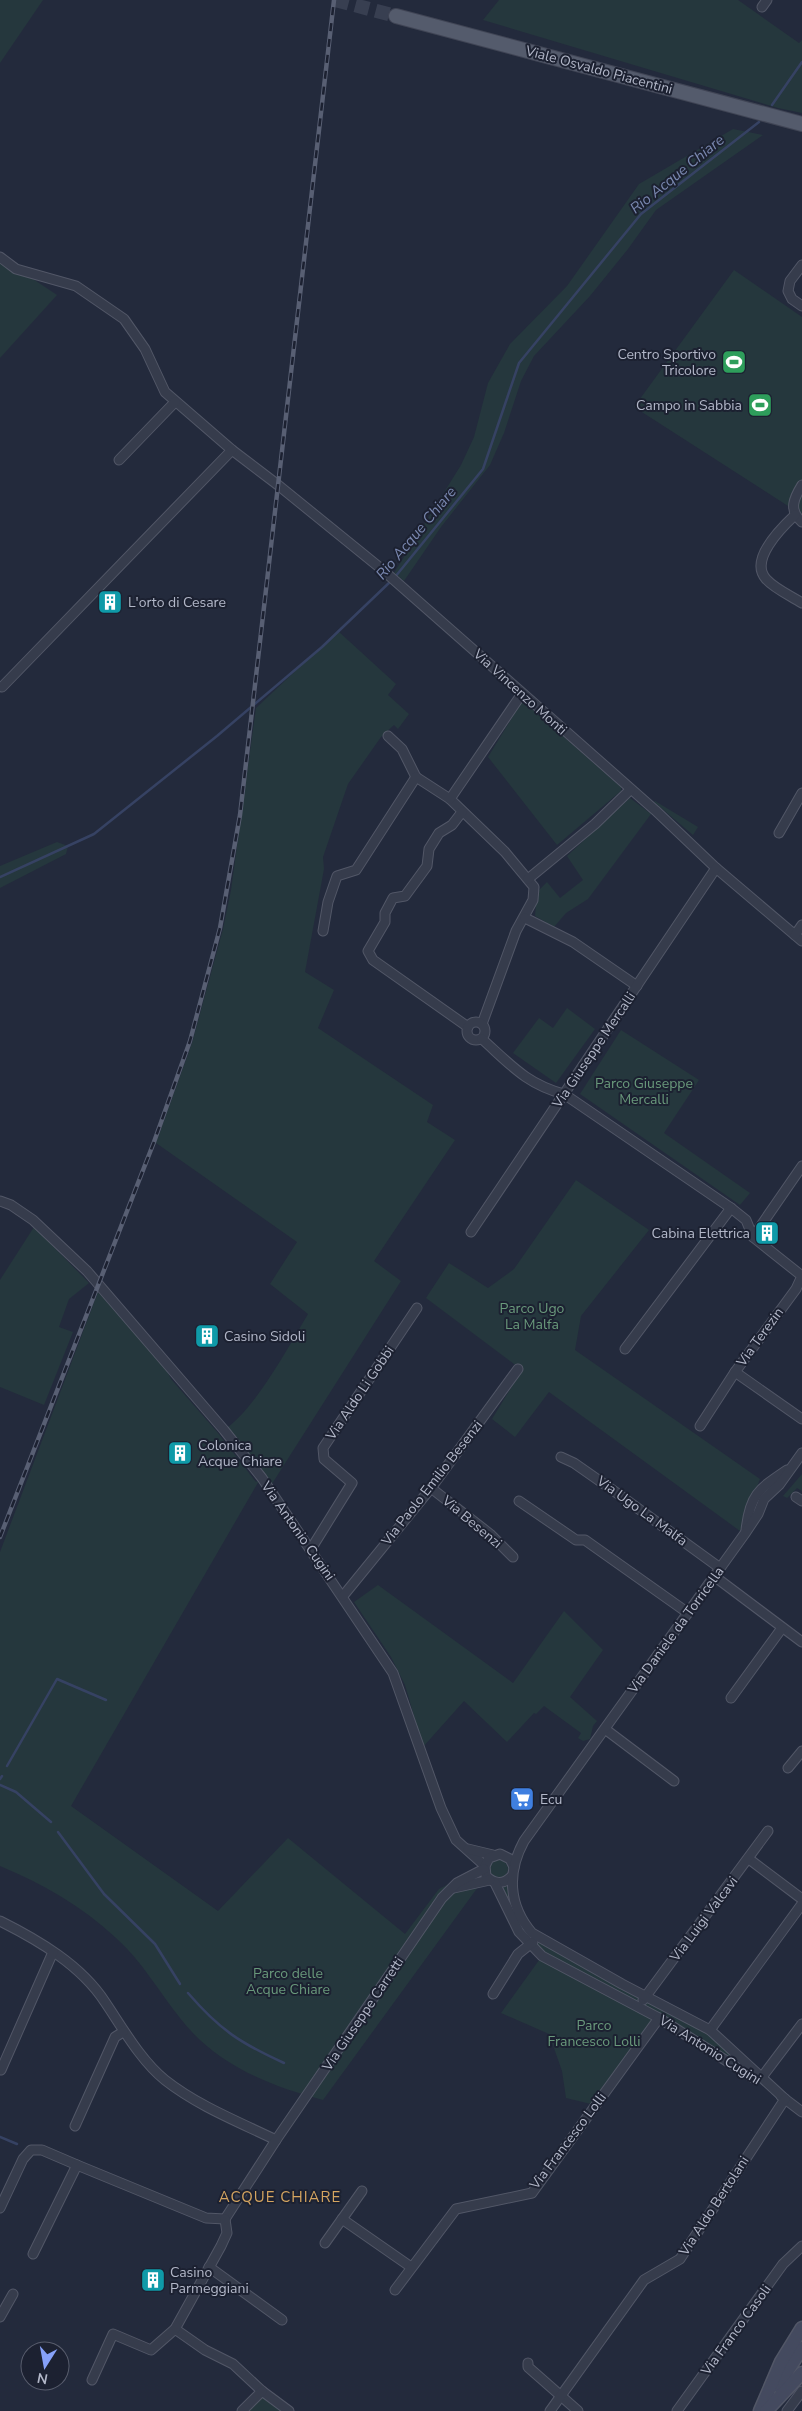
<svg xmlns="http://www.w3.org/2000/svg" width="802" height="2411" font-family="'Nunito Sans',sans-serif">
  <rect width="100%" height="100%" fill="#232a3c"/>
  <g fill="#25373d">
    <path d="M0,0H43L0,63Z"/>
    <path d="M499,0H738L799,43L802,40V113L778,108L483,20Z"/>
    <path d="M733,129L763,135L656,210L628,249L590,296L534,356L521,381L504,433L490,465L441,527L404,581L394,573L461,465L474,437L488,383L510,344L567,286L639,184Z"/>
    <path d="M0,257L57,295L0,358Z"/>
    <path d="M734,270L802,317V515L634,407Z"/>
    <path d="M338,631L396,684L388,695L409,714L398,729L394,725L381,737L348,784L323,857L324,869L305,972L334,990L318,1028L433,1105L427,1122L455,1140L374,1261L401,1281L270,1487L224,1430C254,1411 289,1346 308,1314L270,1284L297,1242L156,1143L192,1043L223,929L231,890L256,708Z"/>
    <path d="M521,703H525L621,787V791L557,845L488,757Z"/>
    <path d="M630,798L651,814L588,899L566,913L554,927L535,916L537,892L547,882L560,898L583,880L567,856Z"/>
    <path d="M655,801L698,827L693,835L654,802Z"/>
    <path d="M57,842L68,846L66,854L0,888V866Z"/>
    <path d="M567,1008L595,1029L556,1083L513,1053L539,1018L553,1028Z"/>
    <path d="M621,1030L699,1080L664,1133L750,1193L740,1205L580,1094Z"/>
    <path d="M576,1180L649,1230L581,1316L575,1350L760,1479L740,1531L549,1392L515,1437L492,1419L522,1370L426,1298L449,1263L488,1288L514,1269Z"/>
    <path d="M34,1227L89,1283L69,1299L59,1327L73,1332L44,1405L0,1387V1280Z"/>
    <path d="M98,1292L166,1369L171,1379L218,1433L256,1482L260,1479L71,1806L218,1911L288,1838L405,1934L439,1889L471,1872L486,1876L323,2100C269,2086 215,2064 180,2018C159,1992 142,1961 116,1938C82,1906 43,1884 0,1866V1552Z"/>
    <path d="M802,1474V1491L797,1488L787,1498L783,1496Z"/>
    <path d="M378,1585L513,1683L564,1611L603,1650L570,1697L597,1721L593,1726L590,1739L583,1741L578,1738L581,1733L544,1706L536,1714L534,1713L507,1742L464,1701L423,1747L405,1685L391,1657L354,1602Z"/>
    <circle cx="499" cy="1869" r="9"/>
    <path d="M508,1881L516,1905L532,1933L710,2030L785,2099L715,2052L659,2018L595,2105L566,2098L562,2071L549,2034L501,2013L542,1956L530,1945L499,1883Z"/>
    <path d="M262,2391L289,2411H242Z"/>
  </g>
  <g fill="none" stroke-linecap="round" stroke-linejoin="round">
    <g stroke="#364263" stroke-width="2.5">
      <path d="M772,105L802,62"/>
      <path d="M395,577L483,469L519,363L641,214L759,122"/>
      <path d="M0,877L94,834L217,736L322,647L391,581"/>
      <path d="M7,1766L57,1679L106,1700"/>
      <path d="M0,1779L2,1776"/>
      <path d="M0,1785L16,1792L51,1822"/>
      <path d="M58,1832L104,1894L155,1944L180,1984"/>
      <path d="M188,1993C220,2030 240,2043 284,2063"/>
      <path d="M0,2137L17,2144"/>
    </g>
    <path stroke="#383f51" stroke-width="14" stroke-dasharray="14 7" stroke-linecap="butt" d="M335,0L396,16"/>
    <defs>
      <g id="street">
        <path d="M762,7L767,0"/>
        <path d="M0,257L16,269L76,286L124,319L145,349L165,392L232,450L278,485L384,571L655,810L716,868L802,941"/>
        <path d="M802,265L790,281L788,291L792,299L802,306"/>
        <path d="M119,460L175,402"/>
        <path d="M802,485C794,498 788,510 802,522"/>
        <path d="M795,515C781,528 749,560 766,579C775,589 791,596 802,603"/>
        <path d="M2,687L232,450"/>
        <path d="M388,736L402,749L416,777"/>
        <path d="M450,799L505,852L534,887L533,900L516,931L482,1024"/>
        <path d="M462,812L452,825L439,833L429,849L427,866L405,896L393,898L385,913V922L368,951L373,960L468,1027"/>
        <path d="M779,833L802,793"/>
        <path d="M528,879L595,824L630,790"/>
        <path d="M525,918L573,942L637,986"/>
        <path d="M323,931L328,902L337,876L356,870L416,777L450,799L521,695"/>
        <path d="M795,935L802,925"/>
        <circle cx="476" cy="1031" r="9"/>
        <path d="M482,1039C510,1064 526,1084 564,1094L731,1208L746,1220L753,1237"/>
        <path d="M802,1166L753,1237L802,1276L796,1289L735,1372L802,1419"/>
        <path d="M0,1201L11,1205L33,1220L87,1271L224,1430L262,1478L393,1673L441,1808L456,1840L485,1866"/>
        <path d="M471,1232L716,868"/>
        <path d="M625,1349L731,1208"/>
        <path d="M700,1426L735,1372"/>
        <path d="M561,1457L574,1463L614,1491L720,1568"/>
        <path d="M431,1488L490,1534L513,1557"/>
        <path d="M796,1497L802,1501"/>
        <path d="M519,1501L576,1540H585L688,1613"/>
        <path d="M746,1530C750,1494 759,1489 787,1470"/>
        <path d="M311,1549L352,1483L324,1459L323,1448L417,1308"/>
        <path d="M714,1576L802,1642"/>
        <path d="M343,1596L431,1488L518,1369"/>
        <path d="M731,1698L782,1628"/>
        <path d="M605,1729L674,1781"/>
        <path d="M788,1768L802,1751"/>
        <path d="M468,1849L493,1855"/>
        <path d="M749,1859L802,1899"/>
        <path d="M511,1877C503,1885 494,1884 486,1876L485,1866L489,1858L500,1854L510,1859L514,1867"/>
        <path d="M495,1883L519,1932L542,1956L659,2018L755,2079"/>
        <path d="M454,1888L490,1880"/>
        <path d="M0,1921C38,1940 81,1965 105,2002C122,2027 141,2061 165,2080C198,2106 239,2122 276,2140"/>
        <path d="M493,1994L518,1954L533,1942"/>
        <path d="M643,2000L768,1831"/>
        <path d="M710,2030L802,1904"/>
        <path d="M1,2070L53,1952"/>
        <path d="M762,2077L802,2024"/>
        <path d="M781,2096L802,2112"/>
        <path d="M785,2099L710,2030L622,1984L532,1933C508,1905 507,1872 524,1841L746,1532L758,1514L764,1499L779,1485L802,1453"/>
        <path d="M75,2126L115,2037L123,2032"/>
        <path d="M0,2208L23,2159L31,2150H42L77,2165"/>
        <path d="M225,2219L276,2140L442,1898L457,1883L484,1869"/>
        <path d="M342,2219L411,2267"/>
        <path d="M325,2243L362,2191"/>
        <path d="M33,2254L77,2165L206,2218L225,2219"/>
        <path d="M209,2267L282,2320"/>
        <path d="M395,2290L456,2209L532,2193L659,2018"/>
        <path d="M0,2317L13,2294"/>
        <path d="M175,2329L205,2350L233,2364L262,2391L289,2411"/>
        <path d="M528,2363V2367L578,2411"/>
        <path d="M92,2380L113,2334L151,2350L175,2329L221,2246L227,2233L225,2219"/>
        <path d="M242,2411L262,2391"/>
        <path d="M550,2411L644,2280L680,2259L785,2099"/>
        <path d="M677,2411L783,2264L802,2246"/>
        <path d="M787,2411L802,2391"/>
      </g>
      <g id="secondary">
        <path d="M778,2386L802,2348"/>
        <path d="M760,2411L781,2362L802,2328"/>
        <path d="M766,2411L802,2373"/>
      </g>
      <path id="primary" d="M396,16L802,124"/>
    </defs>
    <use href="#street" stroke="#525767" stroke-width="11"/>
    <use href="#secondary" stroke="#525767" stroke-width="15"/>
    <use href="#primary" stroke="#404555" stroke-width="16"/>
    <use href="#street" stroke="#363c4c" stroke-width="9"/>
    <use href="#secondary" stroke="#444a5f" stroke-width="12"/>
    <use href="#primary" stroke="#545b6c" stroke-width="14"/>
    <defs>
      <path id="rail" d="M0,1537L154,1142L190,1041L220,928L240,815L334,0"/>
    </defs>
    <use href="#rail" stroke="#585f73" stroke-width="4.5"/>
    <use href="#rail" stroke="#1c2131" stroke-width="2.5" stroke-dasharray="8" stroke-linecap="butt"/>
  </g>
  <defs>
    <symbol id="stadium-square" viewBox="-11 -11 22 22"><rect x="-9" y="-9" width="18" height="18" rx="4" fill="#2e9e5b" stroke="#1c2131"/><path d="M0-5a6.5 5 0 1 0 0 10a6.5 5 0 1 0 0-10ZM-3.5-1.8h7v3.6h-7Z" fill="#fff"/></symbol>
    <symbol id="building-square" viewBox="-11 -11 22 22"><rect x="-9" y="-9" width="18" height="18" rx="4" fill="#0f9aa8" stroke="#1c2131"/><path d="M-4-6H4V6H1V3H-1V6H-4ZM-2.5-4.3h1.7v1.8h-1.7ZM.8-4.3h1.7v1.8H.8ZM-2.5-1h1.7V.8h-1.7ZM.8-1h1.7V.8H.8Z" fill="#fff"/></symbol>
    <symbol id="supermarket-square" viewBox="-11 -11 22 22"><rect x="-9" y="-9" width="18" height="18" rx="4" fill="#3f7fe0" stroke="#1c2131"/><path d="M-6-5.5h2.5l.6 2H6L4.5 2H-2.5L-4.4-4H-6ZM-1.5 3.2a1.3 1.3 0 1 0 .1 0ZM3 3.2a1.3 1.3 0 1 0 .1 0Z" fill="#fff"/></symbol>
  </defs>
  <g fill-rule="evenodd">
    <use href="#stadium-square" x="720" y="348" width="28" height="28"/>
    <use href="#stadium-square" x="746" y="391" width="28" height="28"/>
    <use href="#building-square" x="96" y="588" width="28" height="28"/>
    <use href="#building-square" x="753" y="1219" width="28" height="28"/>
    <use href="#building-square" x="193" y="1322" width="28" height="28"/>
    <use href="#building-square" x="166" y="1439" width="28" height="28"/>
    <use href="#supermarket-square" x="508" y="1785" width="28" height="28"/>
    <use href="#building-square" x="139" y="2266" width="28" height="28"/>
  </g>
  <g text-anchor="middle" dominant-baseline="central" stroke-width="4" stroke-linejoin="round" paint-order="stroke">
    <g font-size="14" fill="#b2b7c8" stroke="#1c2131">
      <text transform="translate(599 70) rotate(15)">Viale Osvaldo Piacentini</text>
      <text transform="translate(520 692) rotate(42)">Via Vincenzo Monti</text>
      <text transform="translate(594 1050) rotate(-56)">Via Giuseppe Mercalli</text>
      <text transform="translate(760 1337) rotate(-54)">Via Terezin</text>
      <text transform="translate(360 1393) rotate(-56)">Via Aldo Li Gobbi</text>
      <text transform="translate(432 1483) rotate(-52)">Via Paolo Emilio Besenzi</text>
      <text transform="translate(642 1511) rotate(36)">Via Ugo La Malfa</text>
      <text transform="translate(472 1522) rotate(40)">Via Besenzi</text>
      <text transform="translate(298 1531) rotate(55)">Via Antonio Cugini</text>
      <text transform="translate(676 1630) rotate(-54)">Via Daniele da Torricella</text>
      <text transform="translate(704 1919) rotate(-53)">Via Luigi Valcavi</text>
      <text transform="translate(363 2014) rotate(-56)">Via Giuseppe Carretti</text>
      <text transform="translate(710 2050) rotate(32)">Via Antonio Cugini</text>
      <text transform="translate(568 2141) rotate(-53)">Via Francesco Lolli</text>
      <text transform="translate(714 2206) rotate(-57)">Via Aldo Bertolani</text>
      <text transform="translate(736 2330) rotate(-54)">Via Franco Casoli</text>
    </g>
    <g font-size="14" fill="#b2b7c8" stroke="#1c2131" text-anchor="start">
      <text x="716" y="354" text-anchor="end">Centro Sportivo<tspan x="716" dy="16">Tricolore</tspan></text>
      <text x="742" y="405" text-anchor="end">Campo in Sabbia</text>
      <text x="128" y="602">L'orto di Cesare</text>
      <text x="750" y="1233" text-anchor="end">Cabina Elettrica</text>
      <text x="224" y="1336">Casino Sidoli</text>
      <text x="198" y="1445">Colonica<tspan x="198" dy="16">Acque Chiare</tspan></text>
      <text x="540" y="1799">Ecu</text>
      <text x="170" y="2272">Casino<tspan x="170" dy="16">Parmeggiani</tspan></text>
    </g>
    <g font-size="14" fill="#69997b" stroke="#1c2131">
      <text x="644" y="1083">Parco Giuseppe<tspan x="644" dy="16">Mercalli</tspan></text>
      <text x="532" y="1308">Parco Ugo<tspan x="532" dy="16">La Malfa</tspan></text>
      <text x="288" y="1973">Parco delle<tspan x="288" dy="16">Acque Chiare</tspan></text>
      <text x="594" y="2025">Parco<tspan x="594" dy="16">Francesco Lolli</tspan></text>
    </g>
    <g font-size="15" font-style="italic" fill="#7a88b0" stroke="#1c2131">
      <text transform="translate(677 174) rotate(-39)">Rio Acque Chiare</text>
      <text transform="translate(416 533) rotate(-50)">Rio Acque Chiare</text>
    </g>
    <g font-size="15" letter-spacing="1" fill="#d5a560" stroke="#1c2131">
      <text x="280" y="2197">ACQUE CHIARE</text>
    </g>
  </g>
  <g transform="translate(45 2366) rotate(191)"><circle r="24" fill="#1c2131" stroke="#585d6d"/>
  <path d="M0-4L9 19L0 12L-9 19Z" fill="#86a1f9"/>
  <text y="-8" font-size="14" font-weight="bold" text-anchor="middle" fill="#b2b7c8">N</text>
  </g>
</svg>
